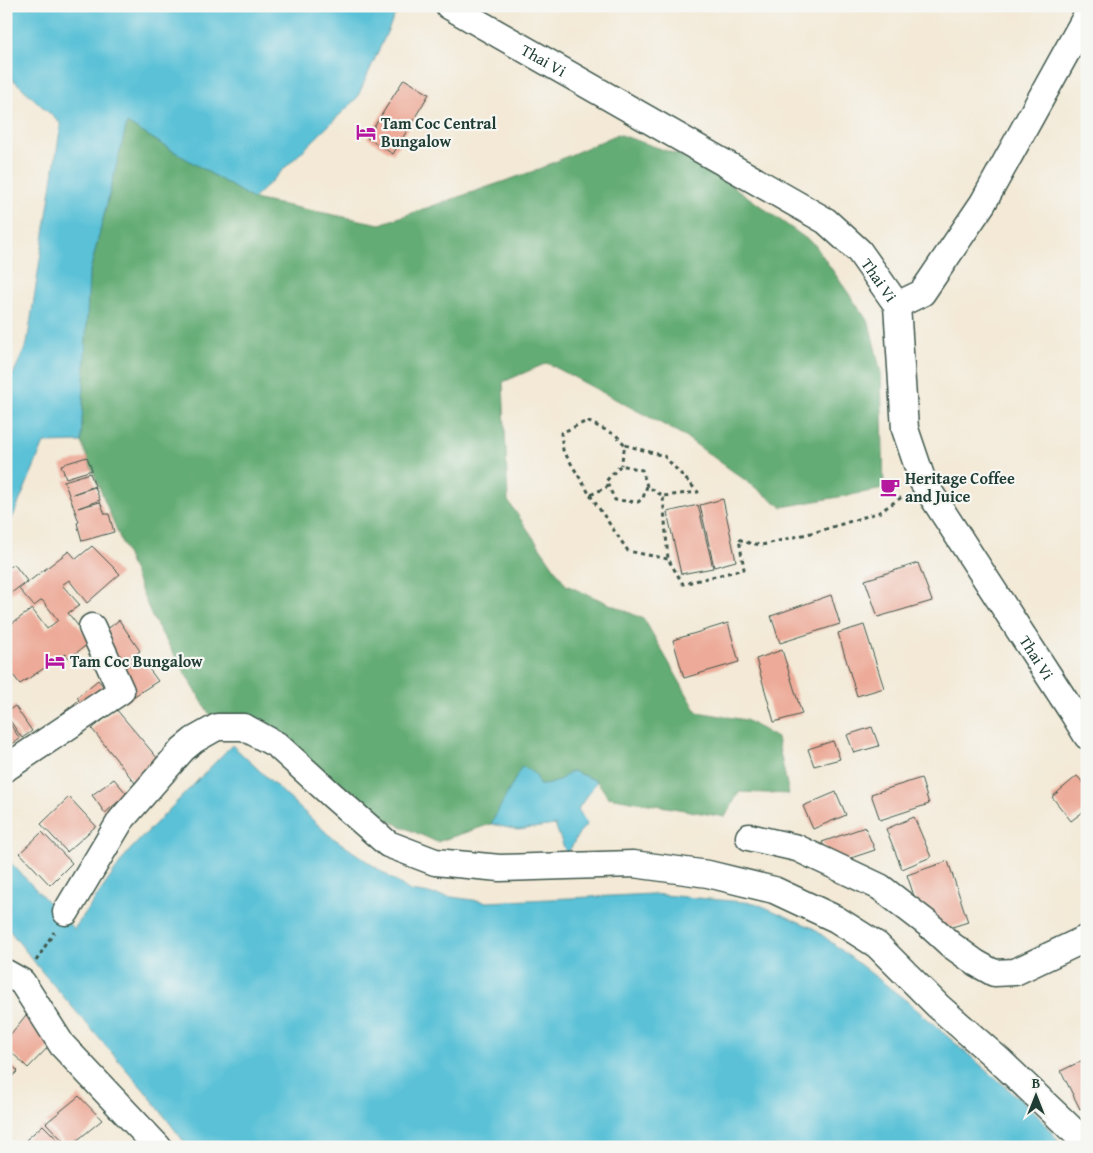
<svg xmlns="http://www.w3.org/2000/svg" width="1093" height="1153" font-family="'Gentium Book Plus',serif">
  <rect width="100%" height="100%" fill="#f6f6f2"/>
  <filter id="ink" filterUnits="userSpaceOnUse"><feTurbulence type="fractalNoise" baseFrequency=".02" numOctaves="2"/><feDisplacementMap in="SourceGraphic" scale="10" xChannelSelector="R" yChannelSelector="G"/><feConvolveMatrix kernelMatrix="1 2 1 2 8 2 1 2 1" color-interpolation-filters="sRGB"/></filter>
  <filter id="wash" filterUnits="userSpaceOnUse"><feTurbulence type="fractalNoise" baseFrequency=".0096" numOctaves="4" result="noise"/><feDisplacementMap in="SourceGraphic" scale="20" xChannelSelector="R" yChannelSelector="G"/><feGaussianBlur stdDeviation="1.12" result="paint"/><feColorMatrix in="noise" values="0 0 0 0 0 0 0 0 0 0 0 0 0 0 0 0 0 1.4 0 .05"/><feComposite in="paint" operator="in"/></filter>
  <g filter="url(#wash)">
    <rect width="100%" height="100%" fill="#f3e9d6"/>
    <path fill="#64ac74" stroke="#427454" d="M127,123L253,199L380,224L534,171L618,134L699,162L815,245L869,323L881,373L884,489L782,507L683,435L547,363L503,382L508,501L566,585L644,619L697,712L746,720L777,738L789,794L739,792L725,817L608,797L597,781L572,771C561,779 553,786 539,785L522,767L491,824L437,842L333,796L277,745L217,727L152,617L81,442L89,275Z"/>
    <g fill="#5ac1d7" stroke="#3c7f86">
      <path d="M6,6H399L357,98L253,199L127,123L89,275L81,442L44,443L6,533V389L27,344L61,124L6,73Z"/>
      <path d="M232,745L329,835L410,891L487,902L652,894L755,903L813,928L908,1002L1037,1114L1063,1147H188L149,1096L43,973L6,926V858L74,929L128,852Z"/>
      <path d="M522,766L536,775L539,785C553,786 561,779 572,771L597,781L578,809L587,824L579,833L567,855L555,825L518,830L491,824Z"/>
    </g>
    <g id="blocks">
      <g fill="#edaa98">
        <path d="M404,79L429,94L393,154L367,138Z"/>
        <path d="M87,457L92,470L66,478L61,465Z"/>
        <path d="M90,473L95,486L73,494L95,487L100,500L78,508L100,502L105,514H109L114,532L82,541L77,523L79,522L64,481Z"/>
        <path d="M723,499L736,561L714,567L700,505Z"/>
        <path d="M698,505L713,568L681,574L667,512Z"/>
        <path d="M92,546L120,574L87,603L69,580L62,585L80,605L68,613L91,642L119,620L140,651L113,670L91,642L69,658L66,654L20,684L6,666V633L9,631L7,627L32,609L47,629L58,620L42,600L34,606L19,589L69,551L76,559Z"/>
        <path d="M918,563L932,601L878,617L865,580Z"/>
        <path d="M14,564L27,581L6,597V569Z"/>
        <path d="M831,595L840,624L780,643L771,616Z"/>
        <path d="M728,623L739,662L684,678L673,640Z"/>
        <path d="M864,625L884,688L857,696L838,633Z"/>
        <path d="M782,650L802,714L774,722L756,659Z"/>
        <path d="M140,657L158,681L125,702L108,679Z"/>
        <path d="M98,680L115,700L76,735L60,715L79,700L77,697Z"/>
        <path d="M15,706L32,731L22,738L6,715V712Z"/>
        <path d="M116,709L164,766L139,788L92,729Z"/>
        <path d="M6,718L20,739L6,748Z"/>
        <path d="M872,727L879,746L854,753L847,735Z"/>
        <path d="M833,741L840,759L814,766L808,749Z"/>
        <path d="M1077,776L1087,787V809L1071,821L1052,797Z"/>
        <path d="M921,778L929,804L880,820L871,794Z"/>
        <path d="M114,779L127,794L105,813L92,795Z"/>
        <path d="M836,792L846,815L813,829L803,806Z"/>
        <path d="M69,797L96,826L67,852L41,824Z"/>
        <path d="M914,817L931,857L902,869L886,829Z"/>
        <path d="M865,827L875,850L833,864L822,842Z"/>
        <path d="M42,832L72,863L50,885L20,853Z"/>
        <path d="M948,861L968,922L927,935L907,875Z"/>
        <path d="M26,1015L53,1042L28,1068L6,1047V1040Z"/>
        <path d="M1087,1058V1105L1080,1109L1061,1071Z"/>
        <path d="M6,1060L18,1071L6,1082Z"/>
        <path d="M79,1096L102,1120L69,1147L46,1123Z"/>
        <path d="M43,1125L65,1147H18Z"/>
      </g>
    </g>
  </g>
  <g filter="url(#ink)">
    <use href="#blocks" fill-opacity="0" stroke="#3f574c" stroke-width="1"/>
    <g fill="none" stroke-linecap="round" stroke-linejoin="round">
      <defs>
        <g id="minor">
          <path id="s1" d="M449,6L826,221L859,251L897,305L905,429L923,482L1071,710L1087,736"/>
          <path d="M897,305L922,293L983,203L1087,15"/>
          <path d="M6,768L121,691L92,627"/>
          <path d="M749,837L797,848L880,887L928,924L951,945L976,963L994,973L1015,972L1087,938"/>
          <path d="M66,912L121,820L183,749L194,740L217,727H244L277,745L333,796L388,844L435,862L500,868L633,864L708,874L774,890L836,919L877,945L938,1006L999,1060L1087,1144"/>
          <path d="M6,973L22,982L62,1045L158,1147"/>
        </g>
      </defs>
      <use href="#minor" stroke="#3f574c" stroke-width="29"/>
      <g stroke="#3f574c" stroke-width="3" stroke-dasharray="4 4" stroke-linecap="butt">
        <path d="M625,445L664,456L698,492L663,496"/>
        <path d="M609,486L590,495L563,450L561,433L587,421L616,435L625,445L621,465"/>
        <path d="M647,486L643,498L638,502L615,500L606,481L621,465L642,470L647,486L663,496L668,559L683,584L744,569L739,539L749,543L762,545L823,530L880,512L902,497"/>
        <path d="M590,495L628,551L668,559"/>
        <path d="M36,961L54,932"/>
      </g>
      <use href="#minor" stroke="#fff" stroke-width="26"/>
    </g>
  </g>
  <defs>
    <symbol id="hotel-bare" viewBox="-9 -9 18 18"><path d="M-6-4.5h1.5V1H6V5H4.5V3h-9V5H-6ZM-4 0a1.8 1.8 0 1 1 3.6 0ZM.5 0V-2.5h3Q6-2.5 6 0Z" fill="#b5179e" stroke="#f6f6f2" stroke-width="2.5" paint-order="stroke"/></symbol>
    <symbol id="cafe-bare" viewBox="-9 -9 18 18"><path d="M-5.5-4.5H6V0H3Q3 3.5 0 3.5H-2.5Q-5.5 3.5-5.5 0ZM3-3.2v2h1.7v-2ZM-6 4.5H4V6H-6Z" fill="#b5179e" stroke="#f6f6f2" stroke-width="2.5" paint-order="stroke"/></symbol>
  </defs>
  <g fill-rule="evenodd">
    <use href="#hotel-bare" x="352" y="118" width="28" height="28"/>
    <use href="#cafe-bare" x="876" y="473" width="28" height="28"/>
    <use href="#hotel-bare" x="41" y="647" width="28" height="28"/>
  </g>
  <g text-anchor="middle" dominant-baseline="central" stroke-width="4.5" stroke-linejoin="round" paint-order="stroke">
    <g font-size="16" fill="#1f3d34" stroke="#f6f6f2">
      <text stroke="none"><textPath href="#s1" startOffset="109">Thai Vi</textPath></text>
      <text stroke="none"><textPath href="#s1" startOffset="514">Thai Vi</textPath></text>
      <text stroke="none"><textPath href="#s1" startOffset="934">Thai Vi</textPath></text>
    </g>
    <g font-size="16" font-weight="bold" fill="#1f3d34" stroke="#f6f6f2" text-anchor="start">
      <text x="381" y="123">Tam Coc Central<tspan x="381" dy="18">Bungalow</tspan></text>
      <text x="905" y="478">Heritage Coffee<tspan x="905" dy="18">and Juice</tspan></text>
      <text x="70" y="661">Tam Coc Bungalow</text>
    </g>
  </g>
  <rect width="1093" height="1153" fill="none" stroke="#f6f6f2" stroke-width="25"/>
  <g transform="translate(1036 1096)" stroke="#f6f6f2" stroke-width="4" paint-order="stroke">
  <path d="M0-4L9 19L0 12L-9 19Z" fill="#1f3d34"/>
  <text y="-8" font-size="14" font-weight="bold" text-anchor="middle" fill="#1f3d34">B</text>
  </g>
</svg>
